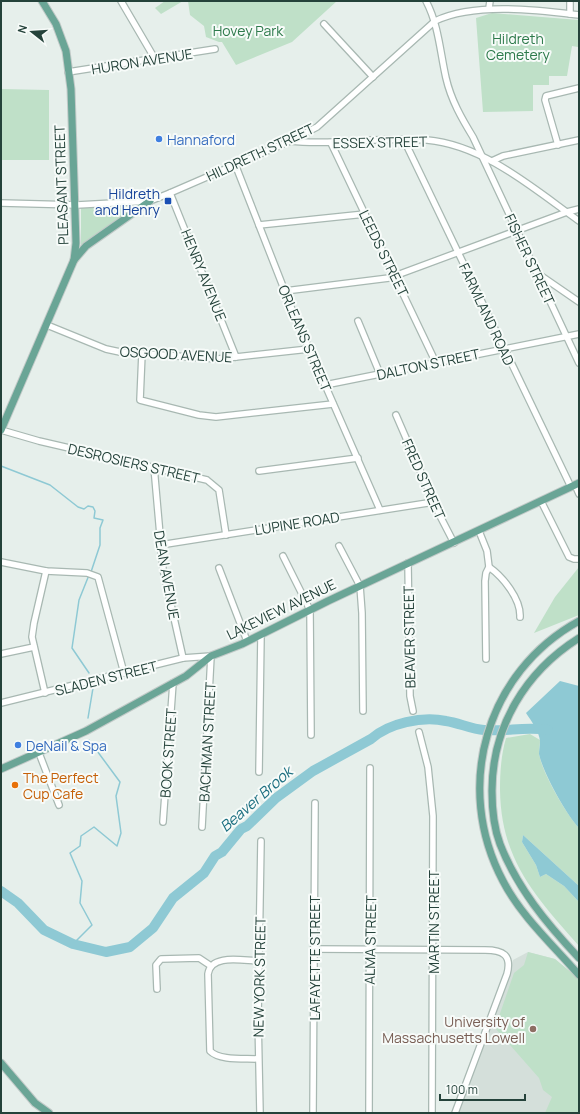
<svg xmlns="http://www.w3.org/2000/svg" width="580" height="1114" font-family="Manrope,sans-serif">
  <rect width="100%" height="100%" fill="#e6efeb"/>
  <path fill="#d4dfda" d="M528,952L555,959L579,979V1113H458L513,960Z"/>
  <g fill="#bfe0c8">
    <path d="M165,1H183L161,14L155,8Z"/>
    <path d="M188,1H337L292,42L236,65L222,42H219L206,37L204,26L190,15Z"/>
    <path d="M492,13L579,20L578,47L572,46L567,76H549V85H533V111L483,112L476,18Z"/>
    <path d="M1,89L49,90V160H1Z"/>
    <path d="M131,207L132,210L81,245V208Z"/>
    <path d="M579,567V615L534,633L555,597Z"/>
    <path d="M530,734L540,740C540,744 539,749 539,753C541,771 566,814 579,828V886L523,835L522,842L536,865L540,877L546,874L564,886L579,902V946C535,896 501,860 500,790C500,773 501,755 506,738Z"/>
    <path d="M528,952L555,959L579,979V1113H545L552,1097L543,1090L539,1078L495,1028L514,973L524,965Z"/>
  </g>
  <g fill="#8ec9d4">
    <path d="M560,681L579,686V828C566,814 543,773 539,754C539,750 540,745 540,741C539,731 532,722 526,713Z"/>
    <path d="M523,835L579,886V902L564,886L546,874L540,877L536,865L522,842Z"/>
  </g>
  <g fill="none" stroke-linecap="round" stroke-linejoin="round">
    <g stroke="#8ec9d4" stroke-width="1.5">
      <path d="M1,466L50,485L78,507L84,509L88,506L93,507L95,511L94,518L103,520L100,528V545L91,572"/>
      <path d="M89,673L72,648L79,600L89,575"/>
      <path d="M88,718L93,688"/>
      <path d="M73,944L92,925L80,903L82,881L70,853L80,846L81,836L94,827L117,846L121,833L116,796L120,782L89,740"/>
    </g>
    <path stroke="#8ec9d4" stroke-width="10" d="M1,891L18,903L44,930L73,944L106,952L130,947L153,928L173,898L204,873L215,856L222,852L241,829L247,826L276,798L313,771L371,739C389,723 422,716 446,721C459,723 471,729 484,730C506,732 526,726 548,730"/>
    <defs>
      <g id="minor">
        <path d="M121,1L155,59"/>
        <path d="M426,1C439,26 440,52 446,78C451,100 462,119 473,137L579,363"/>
        <path d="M570,1V14"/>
        <path d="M489,8L490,1"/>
        <path d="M324,24L373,77"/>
        <path d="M68,72L215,49"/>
        <path d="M404,140L571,487"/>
        <path d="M290,141C336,146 381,136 427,140C484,145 534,189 579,221"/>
        <path d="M331,143L436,363"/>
        <path d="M558,145L545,100L546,96L579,88"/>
        <path d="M492,161L503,156L579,140"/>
        <path d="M235,164L293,312L380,510"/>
        <path d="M170,193L236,357"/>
        <path d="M1,203L77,205L150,201L170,193L290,141L317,127L435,21C475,2 536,10 579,15"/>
        <path d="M259,225L365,214"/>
        <path d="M537,273L579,302"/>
        <path d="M285,291L389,278L567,212L579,209"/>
        <path d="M358,321L380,374"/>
        <path d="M47,325L106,349L120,352L218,359L309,349"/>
        <path d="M142,353L140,400L199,415L216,417L333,404"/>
        <path d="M325,385L579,334"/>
        <path d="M396,415L439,514L454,543"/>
        <path d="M1,430L39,441L207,480L219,490L226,535"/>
        <path d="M154,467L163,569L183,658"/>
        <path d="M259,471L358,458"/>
        <path d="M575,485L579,494"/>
        <path d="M541,501L569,557L574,559H579"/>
        <path d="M479,531L487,551L489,567C503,577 521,599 520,617"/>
        <path d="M160,545L434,502"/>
        <path d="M339,546L360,586L362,613L363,711"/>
        <path d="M283,556L310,610L311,735"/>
        <path d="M1,562L46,571L87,573L98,577L124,673"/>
        <path d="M408,563L410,696L413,711"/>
        <path d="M219,568L247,641"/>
        <path d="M1,654L34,647"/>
        <path d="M486,659L485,581L486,573L489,567"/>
        <path d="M45,693L32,637L34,623L46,571"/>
        <path d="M1,703L183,658L211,656L202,827"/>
        <path d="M419,732L428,767L433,816L432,1113"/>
        <path d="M39,753L59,805"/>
        <path d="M259,772L261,635"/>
        <path d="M163,822L173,683"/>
        <path d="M313,949L485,950C503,950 512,955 507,974L455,1113"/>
        <path d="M157,989L156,965L161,959L199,958L211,966"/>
        <path d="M258,1059C245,1058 220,1061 210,1051L208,974C211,953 244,961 259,961"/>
        <path d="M260,1113L258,1017L261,841"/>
        <path d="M313,1113L315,803"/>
        <path d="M369,1113L370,768"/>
      </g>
      <g id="major">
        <path d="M74,260L86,246L150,201"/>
        <path d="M1,430L74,260L76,243L71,89L66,51L56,24L42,1"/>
        <path d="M579,621C486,672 453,787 503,881C521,916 553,945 579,975"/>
        <path d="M579,638C525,672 492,727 492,791C492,808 494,828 500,844C517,888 547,924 579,958"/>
        <path d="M1,769L86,731L186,676L211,656L242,644L328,601L579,483"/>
        <path d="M1,1063L35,1103L49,1113"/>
      </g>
    </defs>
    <use href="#minor" stroke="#a8b8b2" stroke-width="8"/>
    <use href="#major" stroke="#c2cac8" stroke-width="9"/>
    <use href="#minor" stroke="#fff" stroke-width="5.5"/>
    <use href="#major" stroke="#6aa596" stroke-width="7"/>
  </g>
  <g fill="#3f7fe0" stroke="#f7fbf9" stroke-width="1.5">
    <circle cx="159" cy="139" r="4"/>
    <circle cx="18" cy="745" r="4"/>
  </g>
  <rect fill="#1a4fb4" stroke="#f7fbf9" stroke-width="1.5" x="164" y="197" width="8" height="8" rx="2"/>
  <circle fill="#e8710a" stroke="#f7fbf9" stroke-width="1.5" cx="15" cy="785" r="4"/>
  <circle fill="#8d6e63" stroke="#f7fbf9" stroke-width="1.5" cx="533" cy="1029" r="4"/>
  <g text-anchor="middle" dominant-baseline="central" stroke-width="4" stroke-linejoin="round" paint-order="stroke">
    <g font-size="14" fill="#2d7a4b" stroke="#f7fbf9">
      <text x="248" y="30">Hovey Park</text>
      <text x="518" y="38">Hildreth<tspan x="518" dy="16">Cemetery</tspan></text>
    </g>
    <g font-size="14" fill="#24423a" stroke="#f7fbf9">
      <text transform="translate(142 61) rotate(-9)">HURON AVENUE</text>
      <text transform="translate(380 142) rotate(-1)">ESSEX STREET</text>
      <text transform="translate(260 152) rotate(-25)">HILDRETH STREET</text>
      <text transform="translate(61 185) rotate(-92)">PLEASANT STREET</text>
      <text transform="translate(384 253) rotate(64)">LEEDS STREET</text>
      <text transform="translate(530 259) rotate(65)">FISHER STREET</text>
      <text transform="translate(204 275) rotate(68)">HENRY AVENUE</text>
      <text transform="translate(487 314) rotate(65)">FARMLAND ROAD</text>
      <text transform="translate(305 338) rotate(67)">ORLEANS STREET</text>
      <text transform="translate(176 354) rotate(3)">OSGOOD AVENUE</text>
      <text transform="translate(428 364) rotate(-12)">DALTON STREET</text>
      <text transform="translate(134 463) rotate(13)">DESROSIERS STREET</text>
      <text transform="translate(424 479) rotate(66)">FRED STREET</text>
      <text transform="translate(297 523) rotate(-9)">LUPINE ROAD</text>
      <text transform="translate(167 575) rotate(80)">DEAN AVENUE</text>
      <text transform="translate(281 609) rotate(-26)">LAKEVIEW AVENUE</text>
      <text transform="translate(409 637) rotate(-91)">BEAVER STREET</text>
      <text transform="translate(106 678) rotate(-14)">SLADEN STREET</text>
      <text transform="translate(207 742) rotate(-87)">BACHMAN STREET</text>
      <text transform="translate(168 753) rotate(-86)">BOOK STREET</text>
      <text transform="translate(433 922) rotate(-90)">MARTIN STREET</text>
      <text transform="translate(370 940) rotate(-89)">ALMA STREET</text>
      <text transform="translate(314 958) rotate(-90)">LAFAYETTE STREET</text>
      <text transform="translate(259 977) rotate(-89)">NEW YORK STREET</text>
    </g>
    <g font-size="14" fill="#366cbe" stroke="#f7fbf9" text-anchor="start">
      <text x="167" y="139">Hannaford</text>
      <text x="26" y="745">DeNail &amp; Spa</text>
    </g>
    <g font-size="14" fill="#164399" stroke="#f7fbf9" text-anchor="end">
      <text x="160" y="193">Hildreth<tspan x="160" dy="16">and Henry</tspan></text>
    </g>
    <g font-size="14" fill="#c56008" stroke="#f7fbf9" text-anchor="start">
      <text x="23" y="777">The Perfect<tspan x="23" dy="16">Cup Cafe</tspan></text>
    </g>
    <g font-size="14" fill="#785e54" stroke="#f7fbf9" text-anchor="end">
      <text x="525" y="1021">University of<tspan x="525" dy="16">Massachusetts Lowell</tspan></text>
    </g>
    <g font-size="15" font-style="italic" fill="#1c6f80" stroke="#f7fbf9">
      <text transform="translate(256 799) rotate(-41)">Beaver Brook</text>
    </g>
  </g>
  <rect width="580" height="1114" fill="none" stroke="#24423a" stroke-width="4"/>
  <g transform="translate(32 32) rotate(287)" stroke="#f7fbf9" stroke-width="3" paint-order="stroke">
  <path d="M0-3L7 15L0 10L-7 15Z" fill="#24423a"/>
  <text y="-6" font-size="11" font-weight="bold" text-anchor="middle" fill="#24423a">N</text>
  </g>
  <path d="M440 1094v6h85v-6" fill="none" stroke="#24423a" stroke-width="2"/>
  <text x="446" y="1094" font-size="12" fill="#24423a" stroke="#f7fbf9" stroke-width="3" paint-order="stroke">100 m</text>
</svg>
